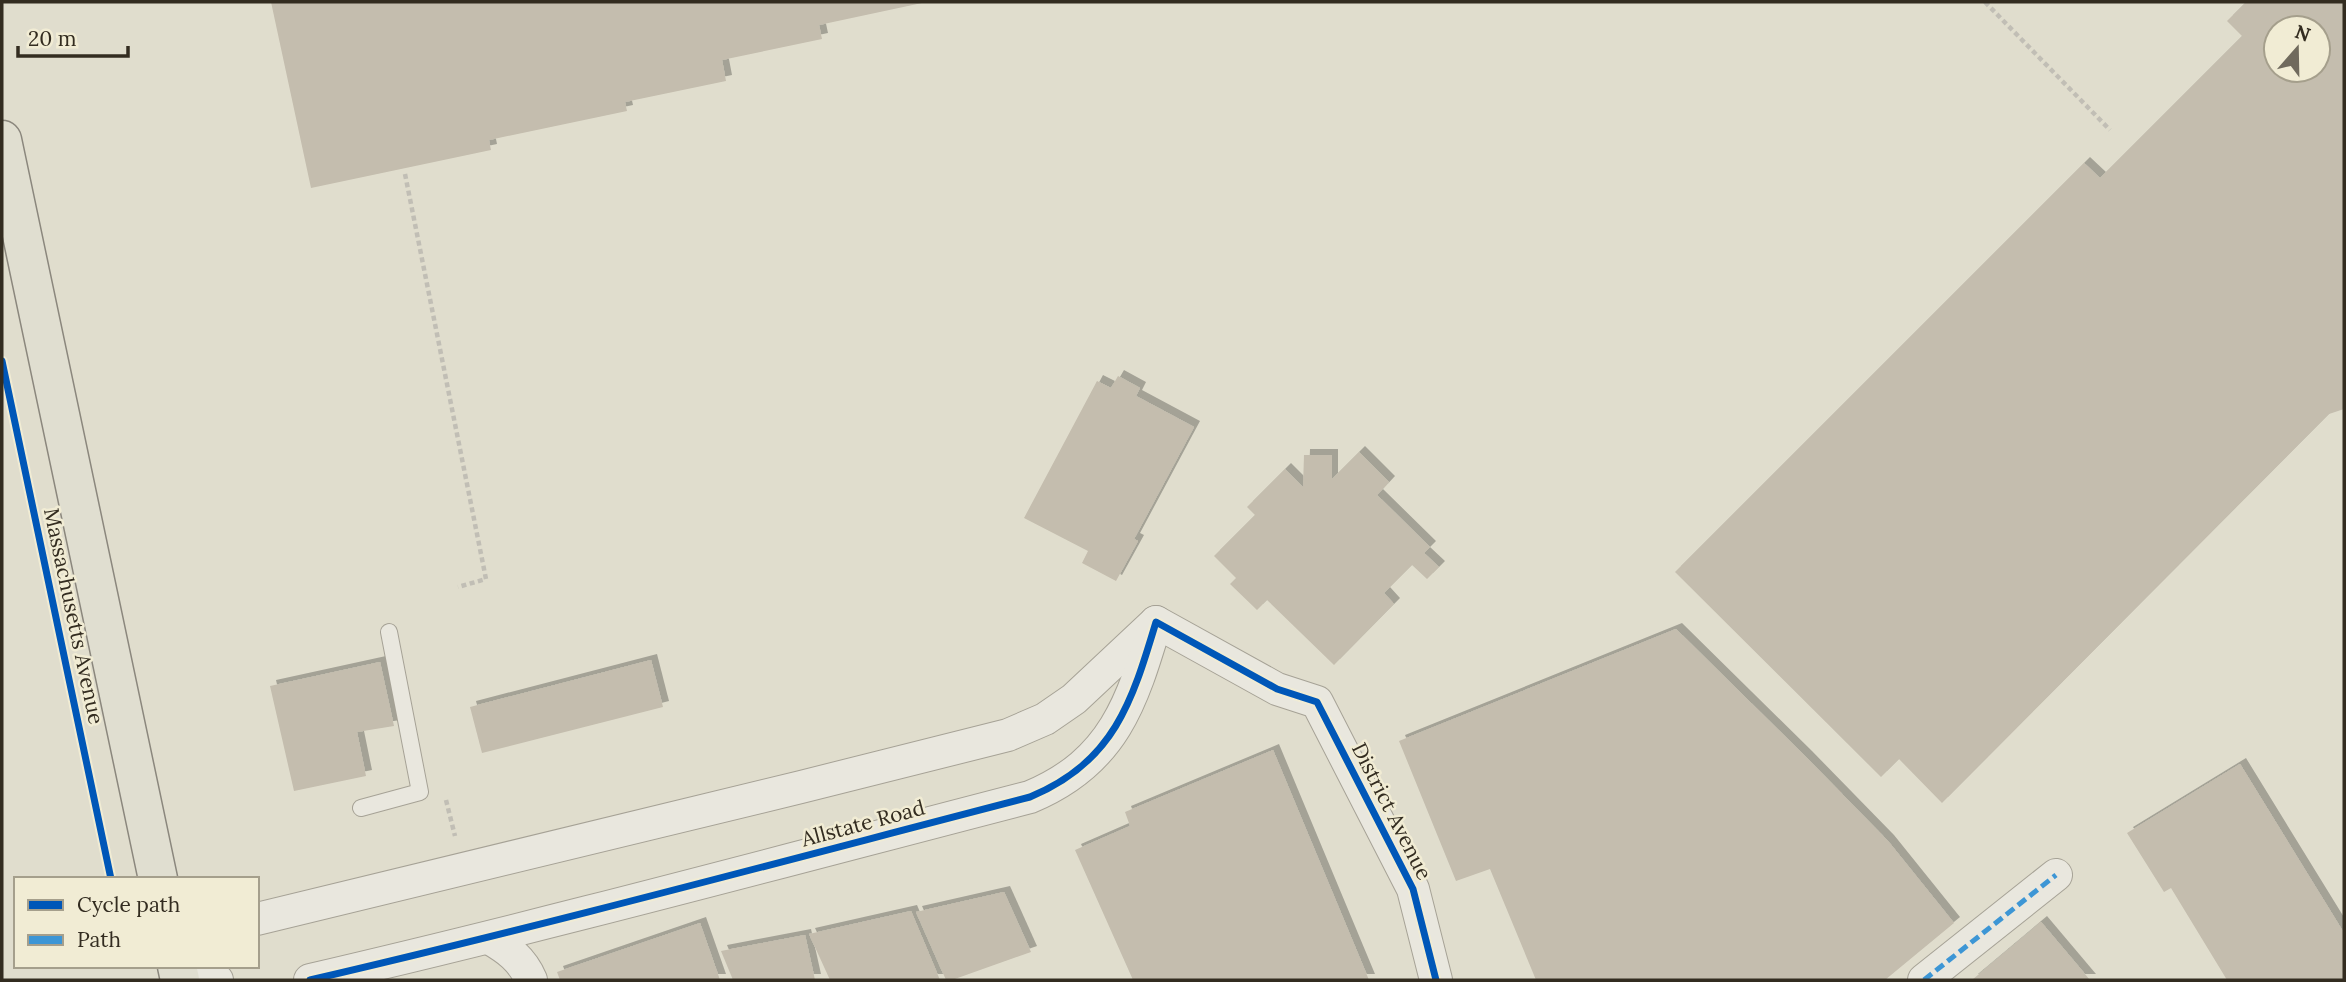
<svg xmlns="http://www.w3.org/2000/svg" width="2346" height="982" font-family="Lora,serif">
  <defs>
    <filter id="shadow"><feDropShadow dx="6" dy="-6" stdDeviation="0" flood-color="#0004"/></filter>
  </defs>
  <rect width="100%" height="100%" fill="#e0ddcd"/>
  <g fill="#c4bdae" fill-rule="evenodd" filter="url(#shadow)">
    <path d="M271,2H922V3L819,25L822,39L722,60L726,81L625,102L627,111L489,140L491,150L311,188Z"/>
    <path d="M2246,2H2344V409L2329,414L1942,803L1899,759L1881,777L1675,572L2084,163L2100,178L2242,36L2227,21ZM2276,28H2318V70H2276Z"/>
    <path d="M1118,376L1140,388L1136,396L1194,427L1134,539L1138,541L1116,581L1082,563L1088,551L1024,518L1097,381L1111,388Z"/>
    <path d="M1359,452L1389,482L1377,495L1430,547L1424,553L1439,567L1427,579L1412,565L1384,593L1394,604L1334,665L1267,600L1257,610L1230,584L1236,578L1214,556L1255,515L1247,507L1285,469L1303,487L1304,455H1332V479Z"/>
    <path d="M1676,629L1806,757L1888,841L1954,923L1885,980H1536L1490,869L1456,881L1399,741Z"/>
    <path d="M651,660L663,707L482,753L470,707Z"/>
    <path d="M380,662L394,726L357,732L366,776L294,791L270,686Z"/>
    <path d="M1273,750L1369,980H1133L1075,850L1130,826L1125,812Z"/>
    <path d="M2240,764L2344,933V980H2227L2171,888L2164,892L2127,833Z"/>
    <path d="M1004,892L1031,952L952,980H946L916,912Z"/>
    <path d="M911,911L940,980H830L809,934Z"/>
    <path d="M2041,922L2090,980H1972Z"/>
    <path d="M700,923L720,980H560L557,972Z"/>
    <path d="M805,935L815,980H733L721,951Z"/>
  </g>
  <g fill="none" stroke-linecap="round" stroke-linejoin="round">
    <defs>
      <path id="lane" d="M361,808L420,792L389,632"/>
      <g id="street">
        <path d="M1156,622L1277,689L1317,702L1413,889L1436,980"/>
        <path d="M257,919L801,787L1008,735L1045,719L1074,699L1154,624"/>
        <path d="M489,938C508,949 522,959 531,980"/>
        <path d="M193,966L217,980"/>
        <path d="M310,980C551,924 791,859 1030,797C1114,762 1132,702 1156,622"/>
        <path d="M1924,980L2056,875"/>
      </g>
      <g id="primary">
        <path d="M2,140L158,879"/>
        <path d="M177,966L180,980"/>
      </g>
    </defs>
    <use href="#lane" stroke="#a6a296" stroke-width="18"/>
    <use href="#street" stroke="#a6a296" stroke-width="34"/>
    <use href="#primary" stroke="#8b877d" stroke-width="41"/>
    <g stroke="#c1beb5" stroke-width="4.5" stroke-dasharray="5 3.5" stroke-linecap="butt">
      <path d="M1985,2L2110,130"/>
      <path d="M405,174L486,579L458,587"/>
      <path d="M446,800L455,836"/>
    </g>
    <use href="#lane" stroke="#e9e7de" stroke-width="16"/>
    <use href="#street" stroke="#e9e7de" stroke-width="32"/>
    <use href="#primary" stroke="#e0ded0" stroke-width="38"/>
    <path stroke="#3d96d5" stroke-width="5" stroke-dasharray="10 5" stroke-linecap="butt" d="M1924,980L2056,875"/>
    <defs>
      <g id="cycleway">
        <path d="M2,361L111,879"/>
        <path d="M310,980C551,924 791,859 1030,797C1114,762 1132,702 1156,622L1277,689L1317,702L1413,889L1436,980"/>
      </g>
    </defs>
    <use href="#cycleway" stroke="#f1ecd4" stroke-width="11"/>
    <use href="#cycleway" stroke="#0057b8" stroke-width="7"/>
  </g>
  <g text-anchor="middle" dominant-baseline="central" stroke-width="5" stroke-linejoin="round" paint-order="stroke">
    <g font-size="21" fill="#332c20" stroke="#f1ecd4">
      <text transform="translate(74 616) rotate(78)">Massachusetts Avenue</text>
      <text transform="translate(1392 811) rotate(63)">District Avenue</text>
      <text transform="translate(863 823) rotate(-15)">Allstate Road</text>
    </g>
  </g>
  <rect width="2346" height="982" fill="none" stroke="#332c20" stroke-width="7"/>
  <rect x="14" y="877" width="245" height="91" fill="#f1ecd4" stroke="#a59f8c" stroke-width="2"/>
  <rect x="28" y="900" width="35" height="10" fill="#0057b8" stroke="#a59f8c" stroke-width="2"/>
  <text x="77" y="912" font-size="21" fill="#332c20">Cycle path</text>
  <rect x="28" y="935" width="35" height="10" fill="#3d96d5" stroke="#a59f8c" stroke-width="2"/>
  <text x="77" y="947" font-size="21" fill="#332c20">Path</text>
  <g transform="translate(2297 49) rotate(20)"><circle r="33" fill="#f1ecd4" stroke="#a59f8c" stroke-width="2"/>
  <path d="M0-5L12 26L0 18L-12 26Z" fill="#706a5d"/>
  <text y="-10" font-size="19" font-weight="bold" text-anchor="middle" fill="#332c20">N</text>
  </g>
  <path d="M18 46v10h110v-10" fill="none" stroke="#332c20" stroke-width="3.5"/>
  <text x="28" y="46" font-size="21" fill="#332c20" stroke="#f1ecd4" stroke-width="5" paint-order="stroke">20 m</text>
</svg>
